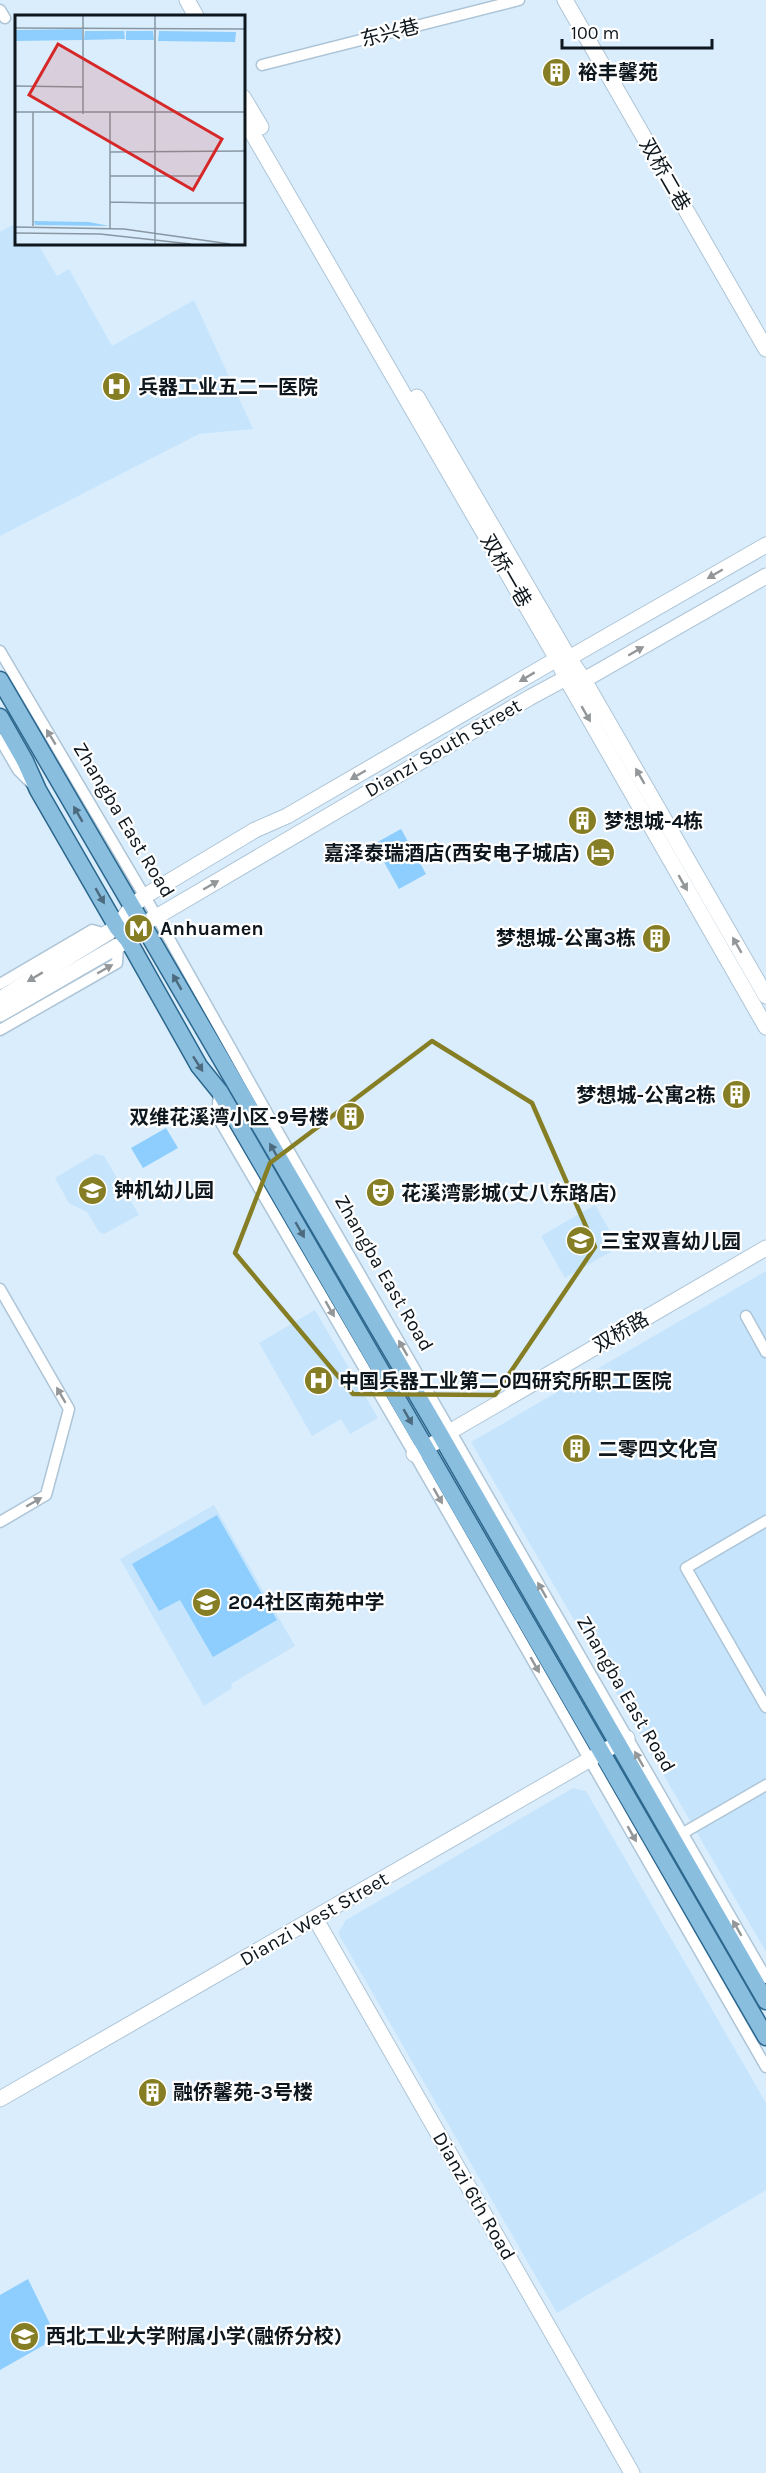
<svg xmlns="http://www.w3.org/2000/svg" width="766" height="2473" font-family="Karla,'Noto Sans SC',sans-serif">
  <rect width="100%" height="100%" fill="#daedfc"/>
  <g fill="#c6e5fd">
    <path d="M16,223V243H37L57,276L69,269L112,346L194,300L253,429L199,434L0,536V232Z"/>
    <path d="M95,1154L104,1156L139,1215L104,1234L99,1232L87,1212L69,1203L55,1178Z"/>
    <path d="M595,1205L619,1247L565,1278L541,1236Z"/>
    <path d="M766,1271V1952L471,1442Z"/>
    <path d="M315,1310L378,1418L350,1434L341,1419L312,1436L259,1343Z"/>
    <path d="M214,1505L295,1646L231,1684L232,1688L204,1706L120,1559Z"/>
    <path d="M573,1788L586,1791L766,2103V2190L557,2313L338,1933L346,1920Z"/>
  </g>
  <g fill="#8dcefe">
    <path d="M401,829L426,874L399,889L374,844Z"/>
    <path d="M166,1128L178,1148L143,1168L131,1148Z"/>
    <path d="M217,1515L277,1620L213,1657L180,1600L159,1611L132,1564Z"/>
    <path d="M28,2279L50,2324L44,2345L0,2370V2295Z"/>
  </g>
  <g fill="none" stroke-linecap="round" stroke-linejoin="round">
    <defs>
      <g id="street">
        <path d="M0,10L5,18"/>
        <path d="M262,65L519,0"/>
        <path d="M0,651L157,917L271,1120L766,1978"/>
        <path d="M0,739L18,770L31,783"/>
        <path d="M0,984L92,930L107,934"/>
        <path d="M0,1030L117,963L118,946"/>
        <path d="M219,1092L217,1116L409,1445L766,2067"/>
        <path d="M0,1289L69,1409L46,1495L0,1522"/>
        <path d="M746,1316L766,1352"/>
        <path d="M766,1521L686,1568L766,1707"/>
        <path d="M678,1836L766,1785"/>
      </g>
      <g id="secondary">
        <path d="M187,0L196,16"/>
        <path d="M565,0L766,349"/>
        <path d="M243,97L261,127"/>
        <path d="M243,117L557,659L566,678L766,1027"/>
        <path d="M417,397L569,658L584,680L766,996"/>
        <path d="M0,999L117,927L132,906L145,896L255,830L287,816L557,659L569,658L766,545"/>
        <path d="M0,1014L128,940L143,924L163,913L529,698L566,678L584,680L766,576"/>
        <path d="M414,1454L442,1439L451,1431L766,1248"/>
        <path d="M315,1918L632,2473"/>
        <path d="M0,2099L627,1738"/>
      </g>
      <g id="primary">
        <path d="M0,680L437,1429L766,2001"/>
        <path d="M0,717L25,761L38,790L117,927L128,940L199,1066L220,1092L766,2037"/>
      </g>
    </defs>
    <use href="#street" stroke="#adc5d7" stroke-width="13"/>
    <use href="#secondary" stroke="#adc5d7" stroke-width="17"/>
    <use href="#primary" stroke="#2c678d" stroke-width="19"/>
    <use href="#street" stroke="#fff" stroke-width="10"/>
    <use href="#secondary" stroke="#fff" stroke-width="15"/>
    <use href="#primary" stroke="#8abedf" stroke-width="16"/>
  </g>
  <defs><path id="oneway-solid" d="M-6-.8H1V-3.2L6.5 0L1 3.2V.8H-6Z" transform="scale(1.5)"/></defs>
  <g fill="#939799">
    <use href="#oneway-solid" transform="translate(715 574) rotate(150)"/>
    <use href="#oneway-solid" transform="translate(636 651) rotate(-30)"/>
    <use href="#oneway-solid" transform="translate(527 677) rotate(149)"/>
    <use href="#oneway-solid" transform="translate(586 714) rotate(60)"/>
    <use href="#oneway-solid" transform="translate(51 737) rotate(-121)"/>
    <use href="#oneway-solid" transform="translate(358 775) rotate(150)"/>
    <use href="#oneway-solid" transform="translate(640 776) rotate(-120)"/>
    <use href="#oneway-solid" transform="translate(683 883) rotate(60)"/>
    <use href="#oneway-solid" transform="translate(211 885) rotate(-30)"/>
    <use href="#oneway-solid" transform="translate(737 945) rotate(-120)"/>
    <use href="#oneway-solid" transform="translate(105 969) rotate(-30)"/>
    <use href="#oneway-solid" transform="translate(35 977) rotate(149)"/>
    <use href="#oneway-solid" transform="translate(330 1309) rotate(60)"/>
    <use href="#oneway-solid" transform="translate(403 1348) rotate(-120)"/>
    <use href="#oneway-solid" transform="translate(61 1395) rotate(-120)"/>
    <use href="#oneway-solid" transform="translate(438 1496) rotate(60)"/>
    <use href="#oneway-solid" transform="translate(34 1502) rotate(-30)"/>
    <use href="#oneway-solid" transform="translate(542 1590) rotate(-120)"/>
    <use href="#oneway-solid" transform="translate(535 1665) rotate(60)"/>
    <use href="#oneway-solid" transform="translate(639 1759) rotate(-120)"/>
    <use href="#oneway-solid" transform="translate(632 1834) rotate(60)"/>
    <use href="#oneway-solid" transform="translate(737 1928) rotate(-120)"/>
  </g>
  <g fill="#4c6a7e">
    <use href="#oneway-solid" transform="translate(78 814) rotate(-120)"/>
    <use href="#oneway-solid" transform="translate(100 896) rotate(60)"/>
    <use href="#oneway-solid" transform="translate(177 982) rotate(-120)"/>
    <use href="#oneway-solid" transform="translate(198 1064) rotate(57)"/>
    <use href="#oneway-solid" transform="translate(274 1151) rotate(-120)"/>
    <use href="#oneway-solid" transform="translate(300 1230) rotate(60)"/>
    <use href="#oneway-solid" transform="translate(408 1417) rotate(60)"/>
  </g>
  <path fill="none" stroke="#867e24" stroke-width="4.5" stroke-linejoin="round" d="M432,1041L532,1103L595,1247L495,1395L353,1394L235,1253L270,1163Z"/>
  <defs>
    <symbol id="building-disc" viewBox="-11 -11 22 22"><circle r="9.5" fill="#867e24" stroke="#fff"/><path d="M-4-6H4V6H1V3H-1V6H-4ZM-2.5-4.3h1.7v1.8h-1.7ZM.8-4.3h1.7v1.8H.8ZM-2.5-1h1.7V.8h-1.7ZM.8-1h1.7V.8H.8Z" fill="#fff"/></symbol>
    <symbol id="hospital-disc" viewBox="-11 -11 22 22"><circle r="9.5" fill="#867e24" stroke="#fff"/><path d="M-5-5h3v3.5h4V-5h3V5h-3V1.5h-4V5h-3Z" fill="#fff"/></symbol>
    <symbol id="hotel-disc" viewBox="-11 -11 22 22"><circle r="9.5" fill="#867e24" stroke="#fff"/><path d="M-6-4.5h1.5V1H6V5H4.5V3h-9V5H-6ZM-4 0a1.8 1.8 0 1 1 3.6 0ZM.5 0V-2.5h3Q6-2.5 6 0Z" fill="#fff"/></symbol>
    <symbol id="metro-disc" viewBox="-11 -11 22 22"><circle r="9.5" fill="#867e24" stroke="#fff"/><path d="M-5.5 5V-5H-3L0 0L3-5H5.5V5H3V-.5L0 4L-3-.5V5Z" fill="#fff"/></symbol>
    <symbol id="school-disc" viewBox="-11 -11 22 22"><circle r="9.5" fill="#867e24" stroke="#fff"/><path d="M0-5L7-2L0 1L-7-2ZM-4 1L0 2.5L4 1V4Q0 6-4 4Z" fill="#fff"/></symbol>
    <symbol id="theatre-disc" viewBox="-11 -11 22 22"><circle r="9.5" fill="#867e24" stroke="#fff"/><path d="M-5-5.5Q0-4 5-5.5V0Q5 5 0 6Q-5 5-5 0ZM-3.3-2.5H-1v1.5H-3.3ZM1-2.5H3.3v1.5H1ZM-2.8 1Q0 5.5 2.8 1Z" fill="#fff"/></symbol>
  </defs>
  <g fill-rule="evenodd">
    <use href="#building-disc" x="540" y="56" width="33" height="33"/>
    <use href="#hospital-disc" x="100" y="370" width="33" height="33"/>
    <use href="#building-disc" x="566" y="804" width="33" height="33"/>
    <use href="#hotel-disc" x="584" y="836" width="33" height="33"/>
    <use href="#metro-disc" x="122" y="912" width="33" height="33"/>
    <use href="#building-disc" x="640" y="922" width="33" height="33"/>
    <use href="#building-disc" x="720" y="1078" width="33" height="33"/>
    <use href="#building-disc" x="334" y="1100" width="33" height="33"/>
    <use href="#school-disc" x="76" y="1174" width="33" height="33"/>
    <use href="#theatre-disc" x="364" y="1176" width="33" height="33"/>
    <use href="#school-disc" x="564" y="1224" width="33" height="33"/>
    <use href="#hospital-disc" x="302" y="1364" width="33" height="33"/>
    <use href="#building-disc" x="560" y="1432" width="33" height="33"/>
    <use href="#school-disc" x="190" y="1586" width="33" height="33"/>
    <use href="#building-disc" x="136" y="2076" width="33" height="33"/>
    <use href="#school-disc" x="8" y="2320" width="33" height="33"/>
  </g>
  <g text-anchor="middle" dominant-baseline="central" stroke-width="4.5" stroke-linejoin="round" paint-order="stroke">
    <g font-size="20" fill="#0e171d" stroke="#fff">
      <text transform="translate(390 33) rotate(-14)">东兴巷</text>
      <text transform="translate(665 175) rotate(60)">双桥二巷</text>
      <text transform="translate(506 571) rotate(60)">双桥一巷</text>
      <text transform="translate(443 748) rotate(-30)">Dianzi South Street</text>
      <text transform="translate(124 820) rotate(59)">Zhangba East Road</text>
      <text transform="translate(384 1273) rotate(60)">Zhangba East Road</text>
      <text transform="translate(621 1332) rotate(-30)">双桥路</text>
      <text transform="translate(626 1694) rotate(60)">Zhangba East Road</text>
      <text transform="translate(314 1919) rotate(-30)">Dianzi West Street</text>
      <text transform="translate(474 2196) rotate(60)">Dianzi 6th Road</text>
    </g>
    <g font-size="20" font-weight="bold" fill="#0e171d" stroke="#fff" text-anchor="start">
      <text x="578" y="72">裕丰馨苑</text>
      <text x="138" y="387">兵器工业五二一医院</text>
      <text x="604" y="821">梦想城-4栋</text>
      <text x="580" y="853" text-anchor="end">嘉泽泰瑞酒店(西安电子城店)</text>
      <text x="160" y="928">Anhuamen</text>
      <text x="636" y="938" text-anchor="end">梦想城-公寓3栋</text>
      <text x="716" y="1095" text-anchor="end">梦想城-公寓2栋</text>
      <text x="329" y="1117" text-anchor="end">双维花溪湾小区-9号楼</text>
      <text x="114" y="1190">钟机幼儿园</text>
      <text x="401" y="1193">花溪湾影城(丈八东路店)</text>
      <text x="601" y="1241">三宝双喜幼儿园</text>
      <text x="339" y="1381">中国兵器工业第二0四研究所职工医院</text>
      <text x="598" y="1449">二零四文化宫</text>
      <text x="228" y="1602">204社区南苑中学</text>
      <text x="173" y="2092">融侨馨苑-3号楼</text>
      <text x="46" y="2336">西北工业大学附属小学(融侨分校)</text>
    </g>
  </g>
  <g transform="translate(15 15)">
    <rect width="230" height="230" fill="#daedfc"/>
    <path d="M67,14V25L0,26V15ZM70,16H109L110,24L69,25ZM111,16H138L139,25H111ZM144,16L221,17L220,27L143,26ZM19,206L74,207L94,211L20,210Z" fill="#8dcefe"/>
    <path fill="none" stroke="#8897a3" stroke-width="1.5" d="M0,13L230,14M0,71L68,72M0,97H230M18,97V211M95,97V213M68,99V0M95,137L230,136M95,161H187M95,187L140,188M140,188H230M0,212L109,214L215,229M0,218L85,219L176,229M140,229V0"/>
    <path fill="#d62828" fill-opacity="0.15" stroke="#d62828" stroke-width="3" d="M43,29L207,124L178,175L14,80Z"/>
    <rect width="230" height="230" fill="none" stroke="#0e171d" stroke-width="3"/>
  </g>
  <path d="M562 39v9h150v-9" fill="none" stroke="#0e171d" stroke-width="3"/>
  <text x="571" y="39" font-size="18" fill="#0e171d" stroke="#ffffff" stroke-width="4.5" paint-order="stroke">100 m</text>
</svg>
